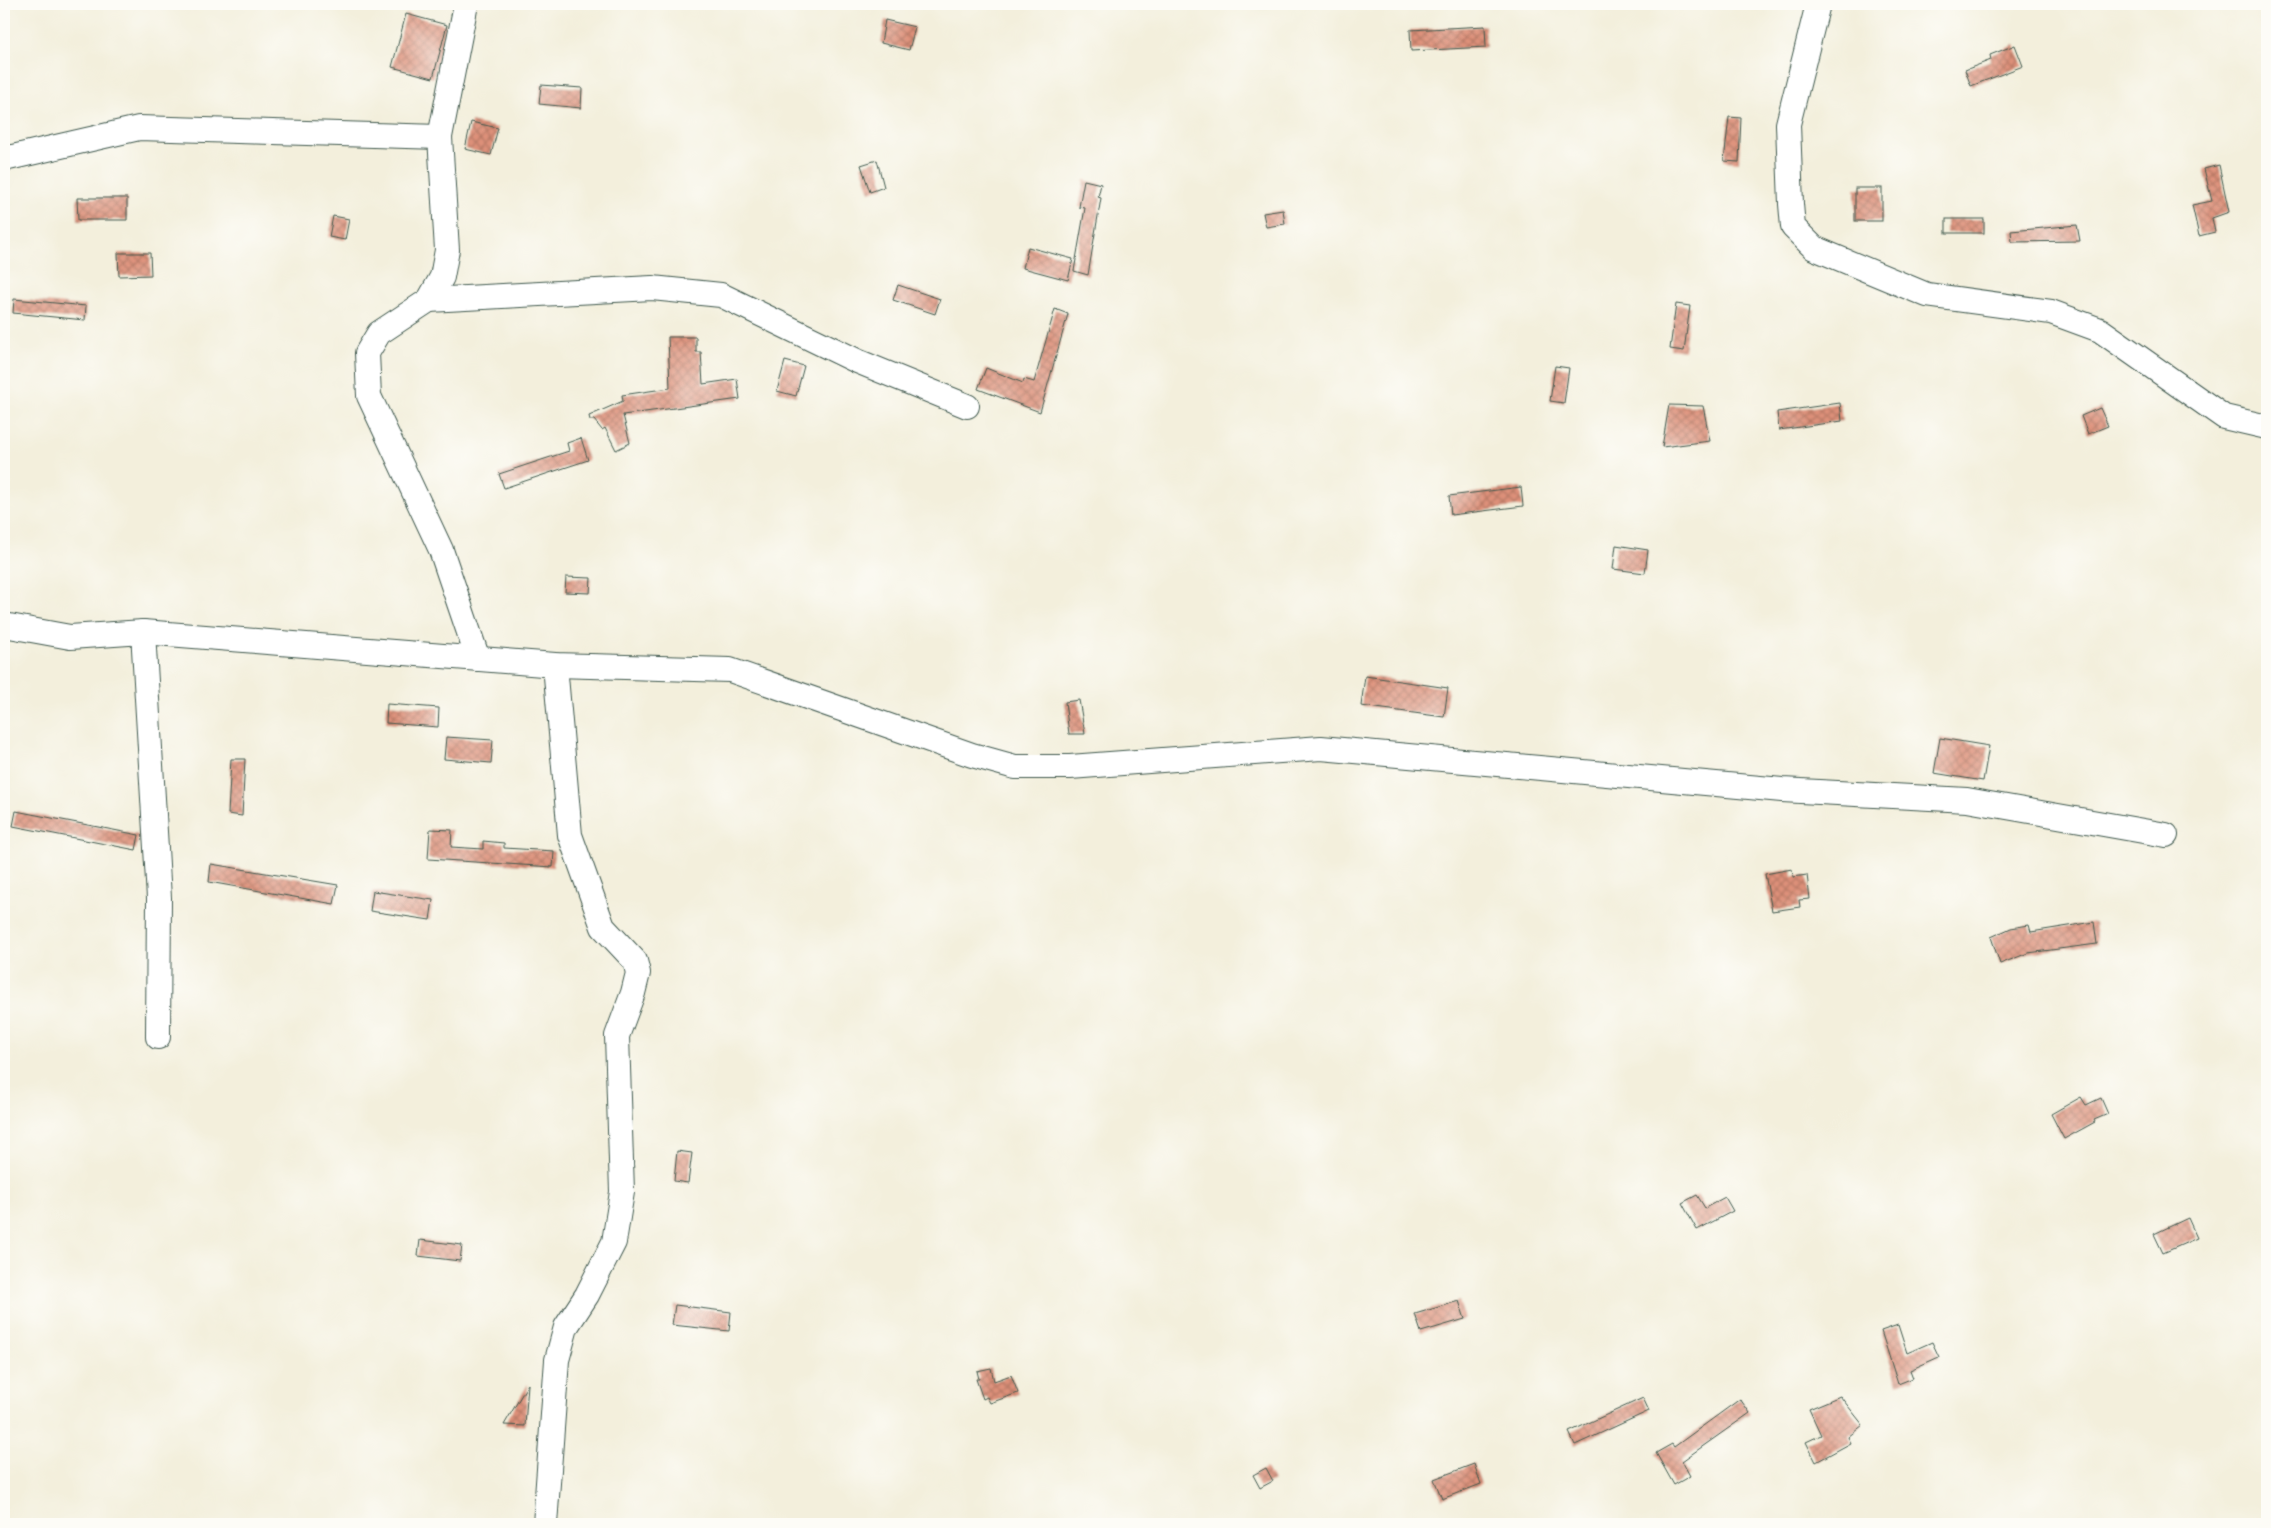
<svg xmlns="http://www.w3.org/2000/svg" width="2271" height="1528" font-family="Dekko,sans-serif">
  <defs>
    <pattern id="building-cross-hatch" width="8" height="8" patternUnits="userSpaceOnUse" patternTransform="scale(1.25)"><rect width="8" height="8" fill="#dd9079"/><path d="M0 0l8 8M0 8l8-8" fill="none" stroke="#b37764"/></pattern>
  </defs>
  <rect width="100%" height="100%" fill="#fdfcf7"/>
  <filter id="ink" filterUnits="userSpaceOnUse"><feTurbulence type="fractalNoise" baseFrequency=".02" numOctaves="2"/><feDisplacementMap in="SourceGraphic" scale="10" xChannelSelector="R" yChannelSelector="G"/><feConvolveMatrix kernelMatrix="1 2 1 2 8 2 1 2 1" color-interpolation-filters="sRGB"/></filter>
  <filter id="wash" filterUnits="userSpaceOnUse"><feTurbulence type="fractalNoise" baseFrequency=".0096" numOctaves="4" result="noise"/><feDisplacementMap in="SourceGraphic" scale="20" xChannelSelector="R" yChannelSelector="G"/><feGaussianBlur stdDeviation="1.12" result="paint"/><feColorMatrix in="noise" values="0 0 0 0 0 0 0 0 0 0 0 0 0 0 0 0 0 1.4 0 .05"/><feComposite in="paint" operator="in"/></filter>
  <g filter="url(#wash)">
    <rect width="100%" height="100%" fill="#f3efdc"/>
    <g id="blocks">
      <g fill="url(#building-cross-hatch)">
        <path d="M406,14L447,25L433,78L392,67Z"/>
        <path d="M885,20L915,27L909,50L881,43Z"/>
        <path d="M1485,26L1486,47L1411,51L1410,30Z"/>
        <path d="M2015,45L2023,66L1971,86L1965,70L1991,60L1990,55Z"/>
        <path d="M541,85L582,88L581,108L539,104Z"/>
        <path d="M1729,117L1741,118L1739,162L1724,161Z"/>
        <path d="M471,122L498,128L491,155L465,149Z"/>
        <path d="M877,160L884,187L870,192L861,165Z"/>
        <path d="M2219,165L2229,212L2212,218L2215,232L2199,236L2192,205L2212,201L2204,169Z"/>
        <path d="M1084,180L1101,184L1098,197L1101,198L1088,275L1074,271L1085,208L1079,207Z"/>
        <rect x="1855" y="188" width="27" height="33"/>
        <path d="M77,198H127V220H78Z"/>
        <path d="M1283,210L1285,224L1266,227L1263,213Z"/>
        <path d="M333,216L349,219L345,240L329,237Z"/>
        <rect x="1946" y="219" width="38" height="14"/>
        <path d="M2077,225L2080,241L2012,242L2011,231Z"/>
        <path d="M1028,247L1073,259L1068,280L1023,268Z"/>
        <path d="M118,253H150L151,275L119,276Z"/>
        <path d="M898,285L940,299L935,314L893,300Z"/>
        <path d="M14,299L86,306L85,320L13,313Z"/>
        <path d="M1676,304L1690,306L1684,351L1670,349Z"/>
        <path d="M1055,309L1068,314L1040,412L978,389L986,368L1023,383L1024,379L1034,382Z"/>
        <path d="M668,337H696V352H701L703,384L737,379L740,399L623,415L630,443L616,450L605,428L602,430L594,420H590L589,416L623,401L622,395L670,388Z"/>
        <path d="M785,361L804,366L796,396L777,391Z"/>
        <path d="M1555,366L1569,368L1564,403L1550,401Z"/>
        <path d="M1840,403L1842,421L1779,430L1777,412Z"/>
        <path d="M1669,405L1703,406L1710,441L1662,447Z"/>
        <path d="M2100,408L2108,426L2088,434L2081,416Z"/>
        <path d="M581,438L588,460L504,488L499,474L569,451L567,443Z"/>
        <path d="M1521,487L1523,506L1451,515L1449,496Z"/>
        <path d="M1616,545L1648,550L1645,573L1613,569Z"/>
        <path d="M566,577L591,578L590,593L565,592Z"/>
        <path d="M1365,676L1448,688L1444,717L1361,706Z"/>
        <path d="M1079,700L1085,734H1069L1065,702Z"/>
        <path d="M387,704L439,708L438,727L386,723Z"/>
        <path d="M446,737L493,740L491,763L444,759Z"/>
        <path d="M1940,738L1989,746L1983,781L1934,773Z"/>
        <path d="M231,759H245L242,816L228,814Z"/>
        <path d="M16,811L139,835L136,850L13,826Z"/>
        <path d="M430,829L452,830L451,847L483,849V841L504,843V848L554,851L553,867L428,859Z"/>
        <path d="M211,864L338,885L334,904L209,882Z"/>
        <path d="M1792,869L1793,877L1807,875L1810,899L1799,900L1800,907L1772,911L1765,874Z"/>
        <path d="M373,891L433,900L430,920L370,911Z"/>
        <path d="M2094,922L2097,944L2028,953L2000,964L1991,937L2011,928L2029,925L2031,932Z"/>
        <path d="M2081,1097L2086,1105L2101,1098L2108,1114L2094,1120L2095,1122L2064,1139L2051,1114Z"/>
        <path d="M677,1151L692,1153L688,1183L674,1181Z"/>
        <path d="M1697,1195L1705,1208L1725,1197L1733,1211L1697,1230L1682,1203Z"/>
        <path d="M2188,1218L2197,1238L2163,1253L2154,1234Z"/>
        <path d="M420,1240L462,1245L460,1261L418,1256Z"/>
        <path d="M1459,1301L1465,1319L1421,1332L1415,1314Z"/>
        <path d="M675,1305L731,1312L729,1331L672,1325Z"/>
        <path d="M1898,1325L1907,1353L1932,1342L1939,1357L1910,1370L1913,1378L1898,1384L1881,1331Z"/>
        <path d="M991,1368L994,1381L1011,1375L1018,1393L990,1403L987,1397L983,1399L976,1379H979L977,1371Z"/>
        <path d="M528,1384L525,1426L504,1425Z"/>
        <path d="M1840,1396L1863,1425L1848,1437L1851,1443L1816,1462L1806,1442L1821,1435L1809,1409Z"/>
        <path d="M1643,1398L1649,1411L1575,1445L1569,1432Z"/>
        <path d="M1740,1399L1750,1413L1682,1461L1690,1476L1674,1485L1656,1453L1672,1444L1674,1447Z"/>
        <path d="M1474,1464L1481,1484L1442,1499L1434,1479Z"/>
        <path d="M1266,1468L1273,1481L1260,1488L1253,1475Z"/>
      </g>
    </g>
  </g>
  <g filter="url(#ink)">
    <use href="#blocks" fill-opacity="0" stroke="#3f584d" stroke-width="1"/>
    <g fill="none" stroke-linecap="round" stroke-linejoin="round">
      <defs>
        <g id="minor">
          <path d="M466,4L440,137L447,250L442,277L429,300L379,333L367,353L369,396L441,550L478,659"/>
          <path d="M1818,4L1788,124L1791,204L1793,227L1814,248L1927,295L2051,312L2100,330L2224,417L2267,427"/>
          <path d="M4,159L139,128L440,137"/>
          <path d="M429,300L652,288L721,295L857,361L967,406"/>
          <path d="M4,625L70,637L143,632L555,665L730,670L972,755L1015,767H1070L1321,748L1782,790L1967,800L2166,835"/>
          <path d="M143,632L159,898L158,1037"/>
          <path d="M545,1524L557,1360L566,1327L587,1295L614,1242L622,1192L617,1036L633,993L638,973L635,961L603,927L570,835L555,665"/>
        </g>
      </defs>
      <use href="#minor" stroke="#3f584d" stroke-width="26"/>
      <use href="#minor" stroke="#fff" stroke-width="24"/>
    </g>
  </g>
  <rect width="2271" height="1528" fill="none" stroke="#fdfcf7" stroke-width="20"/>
</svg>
